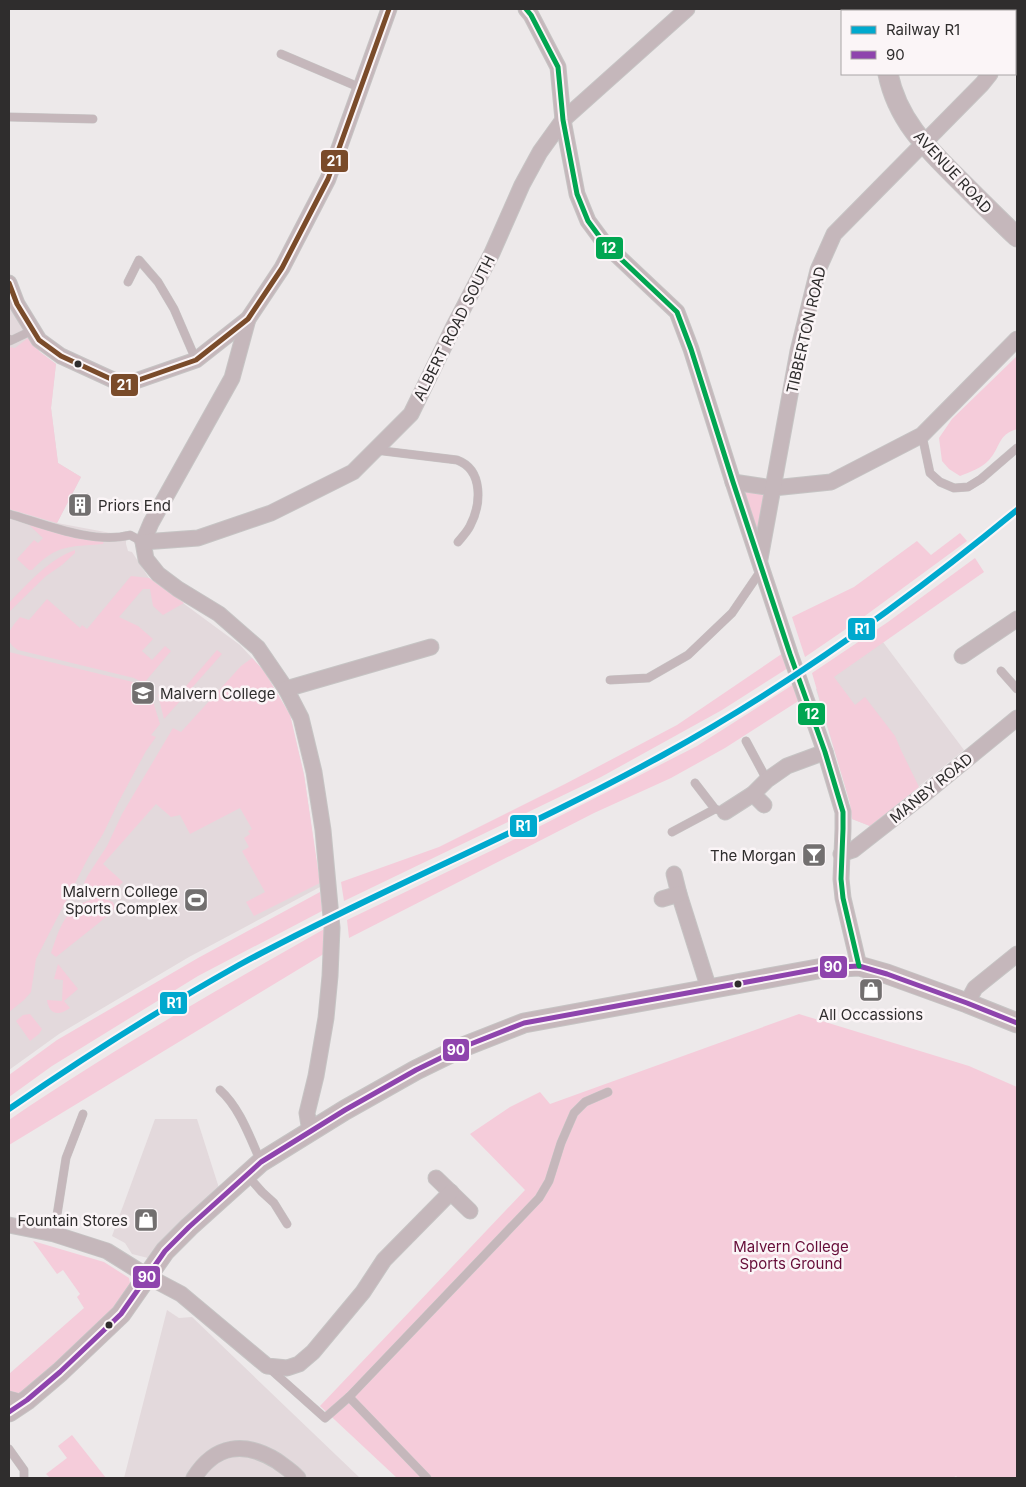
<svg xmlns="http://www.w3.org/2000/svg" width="1026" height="1487" font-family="Inter,sans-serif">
  <rect width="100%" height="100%" fill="#ede9ea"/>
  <g fill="#e3d9dc">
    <path d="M9,302L28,338L40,352L56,364L51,408L58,463L81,477L57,523L116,534L126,531V544L128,551L132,552L149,578L240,645L264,671L290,715L304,775L320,887L189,957L59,1034L9,1070Z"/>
    <path d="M883,642L964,750L870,826L852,819L850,803L816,689Z"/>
    <path d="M155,1119H197L219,1188L168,1234L148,1258L132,1254L125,1243L112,1236Z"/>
    <path d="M167,1310L179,1318L192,1317L360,1478H124Z"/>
  </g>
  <g fill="#f5ccda">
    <path d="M28,338L40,352L56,364L51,408L58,463L81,477L57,523L9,509V347L15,348Z"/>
    <path d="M1017,356V429C997,435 1001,447 989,460C982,468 970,472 960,476L949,469L942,461L939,438L952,419Z"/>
    <path d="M741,489L766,493L757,532Z"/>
    <path d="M28,524L82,539L104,540L103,544C69,547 57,544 32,570H29L17,559L34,540L38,543L43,538Z"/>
    <path d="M960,533L967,541L862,618L805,657L792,617L854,587L917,541L931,555Z"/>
    <path d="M75,550V553L62,565L46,576L9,612V603C29,582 48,560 75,550Z"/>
    <path d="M975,558L984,572L834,677L855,705L865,697L895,736L901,750L919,787L870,826L852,819L850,803L812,673L888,622Z"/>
    <path d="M131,576L149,578L184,603L163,615L153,606L150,589H143L119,617L138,626L153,639L142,651L152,660L165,646L171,651L144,683L134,678L18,650C1,639 10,629 20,617L29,620L47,599L80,628L82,625L87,629Z"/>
    <path d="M217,650L222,654L164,719L158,695L162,691L174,700Z"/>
    <path d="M9,652L137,683L151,695L160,724L151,735L156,737L146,751L118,803L103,834L88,858L36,959L31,992L24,1000L9,1012Z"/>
    <path d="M783,653L788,668L722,710L601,777L344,901L341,882L439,847L565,784L677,725Z"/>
    <path d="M252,658L264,671L290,715L304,775L320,883L254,916L246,902L265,892L242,851L249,847L244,838L250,834L248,831L252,829L240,808L190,834L180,815L171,817L156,804L103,864L123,882L115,890L88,889L84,883L88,875L107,846L122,814L173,728L181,732L241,666Z"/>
    <path d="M794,684L800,700L725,748L671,778L594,813L349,938L347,920L501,846L697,746Z"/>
    <path d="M320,892L322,911L198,976L52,1066L9,1097V1075L57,1040L198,958Z"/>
    <path d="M96,898H103L113,902L115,907L110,914L56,957L51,953C57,936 62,916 78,906C83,902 90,900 96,898Z"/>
    <path d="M326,928L327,952L9,1145V1120C111,1050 219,989 326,928Z"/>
    <path d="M58,964L78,989L64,1001L70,1008C59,1016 49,1015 47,1000L62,1001L63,980L54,979Z"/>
    <path d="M30,1014L42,1029L39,1034L30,1041L16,1021L23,1015Z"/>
    <path d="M799,1014L969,1066L1017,1087V1478H958L956,1476L953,1478H397L320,1406L525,1190L470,1134L510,1107L540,1092L550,1104Z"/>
    <path d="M33,1241L104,1262L129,1278L131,1288L113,1315L9,1407V1374L84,1308L77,1297L80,1294L63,1270L57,1274Z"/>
    <path d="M72,1435L106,1478H50L46,1474L67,1458L58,1446Z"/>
  </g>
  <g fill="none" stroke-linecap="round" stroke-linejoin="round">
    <defs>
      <g id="service">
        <path d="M997,9L999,11"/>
        <path d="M281,54L361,88"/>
        <path d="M9,117L93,119"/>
        <path d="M128,282L139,260L158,282L174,309L196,360"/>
        <path d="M9,339L10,341L33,330"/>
        <path d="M922,435L930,473L940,482L954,488L968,487L981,479L1017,448"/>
        <path d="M375,450L457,460C484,470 481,505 470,526C467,532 462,537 458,542"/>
        <path d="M9,514C44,524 94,545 130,535L143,542"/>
        <path d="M1001,671L1017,689"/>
        <path d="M610,680L648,678L688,655L732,613L762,569"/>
        <path d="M746,741L767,780"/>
        <path d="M695,783L715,809"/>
        <path d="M672,832L715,809L725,812"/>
        <path d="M220,1090C240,1108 250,1138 261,1162"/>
        <path d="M247,1175L262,1192L274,1203L287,1224"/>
        <path d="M54,1234L66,1158L83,1114"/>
        <path d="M269,1368L325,1418L349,1397L427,1478"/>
        <path d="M9,1395L24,1399"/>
        <path d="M349,1397L539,1198L549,1181L561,1143L574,1113L585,1102L608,1092"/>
        <path d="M9,1449L24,1470V1478"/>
      </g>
      <g id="minor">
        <path d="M526,9L531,15L558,67L563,120L577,194L588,221L605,244L677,312L691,349L733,482L790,654L825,752L843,812V829L841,879L843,898L859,966"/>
        <path d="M1015,40L1017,37"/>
        <path d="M9,283L17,304L39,340L61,356L124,385L196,360L248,319L282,268L328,179L389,9"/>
        <path d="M248,319L232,378L151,523L143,542L146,559L158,574L178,589L219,614L258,648L286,689L301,718L314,772L323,830L332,928L330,976L326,1018L316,1076L307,1113L310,1132"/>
        <path d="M733,482L773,488L831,482L922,435L1017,339"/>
        <path d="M143,542L198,538L271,513L353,472L411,414L453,328L492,253L522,185L540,152L563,120L687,9"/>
        <path d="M760,559L798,351L818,270L834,234L982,84L990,74"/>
        <path d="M962,656L1017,619"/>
        <path d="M286,689L431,647"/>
        <path d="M753,794L764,805"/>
        <path d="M725,812L753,794L767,780L787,766L825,752"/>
        <path d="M841,854L853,850L927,792L1017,718"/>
        <path d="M674,874L679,894L709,989"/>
        <path d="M662,899L679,894"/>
        <path d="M967,1003L975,988L1017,954"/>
        <path d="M436,1178L470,1211"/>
        <path d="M9,1225L54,1234L107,1251L147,1276L181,1294L267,1366L287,1368L299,1364L313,1352L363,1292L384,1260L451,1192"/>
        <path d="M194,1478C215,1444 245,1441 277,1461C285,1467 292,1471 298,1478"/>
      </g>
      <g id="tertiary">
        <path d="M875,9V11"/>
        <path d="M888,74C898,122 929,150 962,183C980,201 998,219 1017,237"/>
        <path d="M9,1412L27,1400L60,1372L121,1314L165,1251L189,1227L261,1162L345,1110L416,1070L463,1047L524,1023L823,968L859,966L887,974L967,1003L1017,1023"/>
      </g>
    </defs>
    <use href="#service" stroke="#c6c4c4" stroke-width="9"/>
    <use href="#minor" stroke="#c6c4c4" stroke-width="17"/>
    <use href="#tertiary" stroke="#c6c4c4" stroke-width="21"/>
    <use href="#service" stroke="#c5b7bb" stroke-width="8"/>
    <use href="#minor" stroke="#c5b7bb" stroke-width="15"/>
    <use href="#tertiary" stroke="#c5b7bb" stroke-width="19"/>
    <defs>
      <path id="bus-1" d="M9,1412L27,1400L60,1372L121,1314L165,1251L189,1227L261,1162L345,1110L416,1070L463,1047L524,1023L823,968L859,966L887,974L967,1003L1017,1023"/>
      <path id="bus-2" d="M526,9L531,15L558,67L563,120L577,194L588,221L605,244L677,312L691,349L733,482L790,654L825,752L843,812V829L841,879L843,898L859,966"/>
      <path id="bus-3" d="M9,283L17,304L39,340L61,356L124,385L196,360L248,319L282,268L328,179L389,9"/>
    </defs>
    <use href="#bus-1" stroke="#fbf5f7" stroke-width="9"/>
    <use href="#bus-2" stroke="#fbf5f7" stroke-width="9"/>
    <use href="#bus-3" stroke="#fbf5f7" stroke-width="9"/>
    <use href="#bus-1" stroke="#8e44ad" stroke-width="5"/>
    <use href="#bus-2" stroke="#00a651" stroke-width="5"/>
    <use href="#bus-3" stroke="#7a4b2a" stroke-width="5"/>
    <defs>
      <path id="rail-1" d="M9,1109C83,1058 160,1009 239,965C378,890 525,831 663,755C787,687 908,600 1017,510"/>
    </defs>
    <use href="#rail-1" stroke="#fbf5f7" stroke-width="10"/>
    <use href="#rail-1" stroke="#00a9ce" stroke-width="6"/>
  </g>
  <defs>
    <symbol id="building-square" viewBox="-11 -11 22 22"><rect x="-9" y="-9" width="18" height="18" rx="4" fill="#726f6f" stroke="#fbf5f7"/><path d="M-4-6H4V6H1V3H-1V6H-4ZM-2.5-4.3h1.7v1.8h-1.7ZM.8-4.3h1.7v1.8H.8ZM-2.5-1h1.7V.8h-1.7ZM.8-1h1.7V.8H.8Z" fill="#fff"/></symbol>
    <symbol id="school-square" viewBox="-11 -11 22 22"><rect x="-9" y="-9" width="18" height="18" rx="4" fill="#726f6f" stroke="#fbf5f7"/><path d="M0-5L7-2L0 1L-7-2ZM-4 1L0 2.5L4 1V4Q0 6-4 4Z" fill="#fff"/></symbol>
    <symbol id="bar-square" viewBox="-11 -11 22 22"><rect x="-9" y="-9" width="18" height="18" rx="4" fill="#726f6f" stroke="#fbf5f7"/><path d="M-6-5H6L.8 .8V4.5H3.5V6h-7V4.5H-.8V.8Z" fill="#fff"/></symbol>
    <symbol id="stadium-square" viewBox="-11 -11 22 22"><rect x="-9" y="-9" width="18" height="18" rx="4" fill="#726f6f" stroke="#fbf5f7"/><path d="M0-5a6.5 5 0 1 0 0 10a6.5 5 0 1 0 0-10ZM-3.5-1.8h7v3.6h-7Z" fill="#fff"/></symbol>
    <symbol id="shop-square" viewBox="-11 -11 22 22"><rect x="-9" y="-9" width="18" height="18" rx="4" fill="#726f6f" stroke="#fbf5f7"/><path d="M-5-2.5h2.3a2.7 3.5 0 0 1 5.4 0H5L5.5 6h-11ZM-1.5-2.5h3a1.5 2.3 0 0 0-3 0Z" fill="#fff"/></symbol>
  </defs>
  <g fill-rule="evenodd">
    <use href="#building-square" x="66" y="491" width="28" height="28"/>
    <use href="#school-square" x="129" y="679" width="28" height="28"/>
    <use href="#bar-square" x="800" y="841" width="28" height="28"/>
    <use href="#stadium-square" x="182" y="886" width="28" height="28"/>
    <use href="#shop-square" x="857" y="976" width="28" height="28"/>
    <use href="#shop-square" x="132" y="1206" width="28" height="28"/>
  </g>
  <g fill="#2f2d2d" stroke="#fbf5f7" stroke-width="2">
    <circle cx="78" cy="364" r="4.5"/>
    <circle cx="738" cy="984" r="4.5"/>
    <circle cx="109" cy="1325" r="4.5"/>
  </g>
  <g text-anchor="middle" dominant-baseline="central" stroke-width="5" stroke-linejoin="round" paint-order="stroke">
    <g font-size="15" fill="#2f2d2d" stroke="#fbf5f7">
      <text transform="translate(953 172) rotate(47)">AVENUE ROAD</text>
      <text transform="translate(454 328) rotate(-63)">ALBERT ROAD SOUTH</text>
      <text transform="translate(806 330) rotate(-77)">TIBBERTON ROAD</text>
      <text transform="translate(931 788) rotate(-39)">MANBY ROAD</text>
    </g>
    <g font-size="15" fill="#2f2d2d" stroke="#fbf5f7" text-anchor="end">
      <text x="98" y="505" text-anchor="start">Priors End</text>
      <text x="160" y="693" text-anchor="start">Malvern College</text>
      <text x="796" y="855">The Morgan</text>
      <text x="178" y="891">Malvern College<tspan x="178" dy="17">Sports Complex</tspan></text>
      <text x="871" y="1014" text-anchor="middle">All Occassions</text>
      <text x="128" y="1220">Fountain Stores</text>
    </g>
    <g font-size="15" fill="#660d39" stroke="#fbf5f7">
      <text x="791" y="1246">Malvern College<tspan x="791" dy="17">Sports Ground</tspan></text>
    </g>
  </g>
  <g stroke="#fbf5f7" stroke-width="2">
    <rect x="320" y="149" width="29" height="24" rx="5" fill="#7a4b2a"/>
    <rect x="595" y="236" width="29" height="24" rx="5" fill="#00a651"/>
    <rect x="110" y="373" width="29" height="24" rx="5" fill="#7a4b2a"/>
    <rect x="847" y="617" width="29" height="24" rx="5" fill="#00a9ce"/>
    <rect x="797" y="702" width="29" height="24" rx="5" fill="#00a651"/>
    <rect x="509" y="814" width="29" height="24" rx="5" fill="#00a9ce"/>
    <rect x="819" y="955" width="29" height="24" rx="5" fill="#8e44ad"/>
    <rect x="159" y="991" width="29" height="24" rx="5" fill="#00a9ce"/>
    <rect x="442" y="1038" width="28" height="24" rx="5" fill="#8e44ad"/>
    <rect x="132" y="1265" width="29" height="24" rx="5" fill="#8e44ad"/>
  </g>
  <g font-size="14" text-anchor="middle" font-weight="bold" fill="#fff">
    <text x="334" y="166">21</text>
    <text x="609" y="253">12</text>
    <text x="124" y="390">21</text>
    <text x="862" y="634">R1</text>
    <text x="812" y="719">12</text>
    <text x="523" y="831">R1</text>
    <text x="833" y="972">90</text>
    <text x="174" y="1008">R1</text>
    <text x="456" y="1055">90</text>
    <text x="147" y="1282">90</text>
  </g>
  <rect width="1026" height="1487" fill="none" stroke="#2f2d2d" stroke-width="20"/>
  <rect x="841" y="10" width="175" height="65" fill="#fbf5f7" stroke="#a9a5a6"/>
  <rect x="851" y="26" width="25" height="8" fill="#00a9ce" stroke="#a9a5a6"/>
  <text x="886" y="35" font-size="15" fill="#2f2d2d">Railway R1</text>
  <rect x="851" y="51" width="25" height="8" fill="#8e44ad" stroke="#a9a5a6"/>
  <text x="886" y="60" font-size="15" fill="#2f2d2d">90</text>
</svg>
